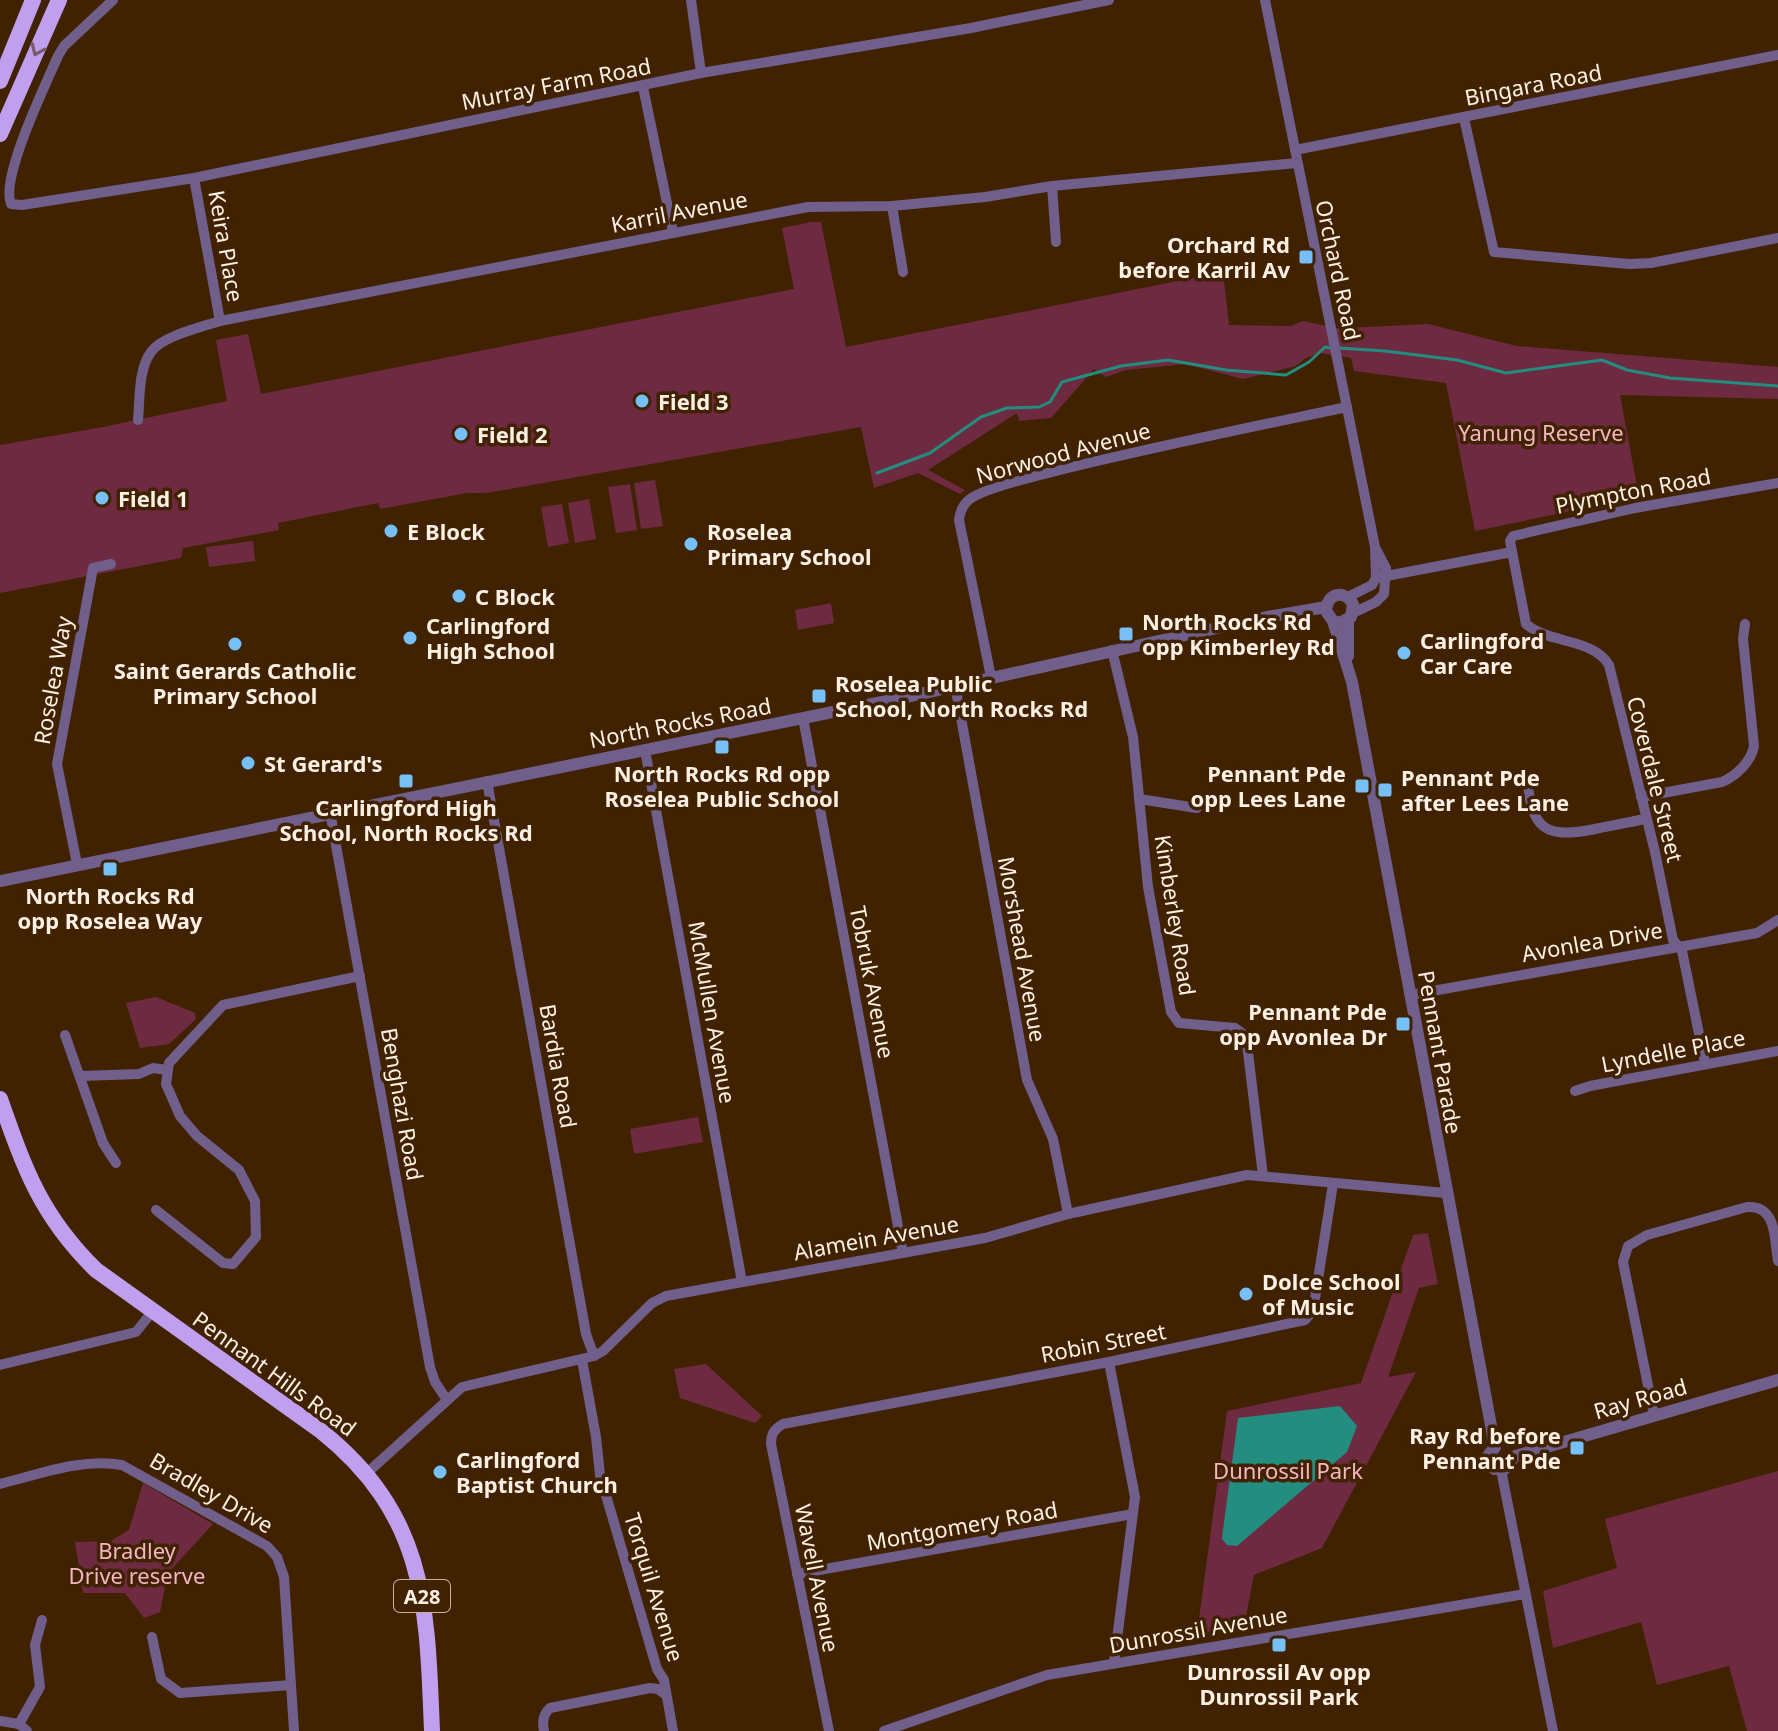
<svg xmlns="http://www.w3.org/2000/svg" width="1778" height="1731" font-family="'Noto Sans',sans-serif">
  <rect width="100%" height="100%" fill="#402201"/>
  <g fill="#6e2a41">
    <path d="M811,222H821L846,347L1223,272L1229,325L1291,326L1303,321L1346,330V328L1428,324L1517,346L1778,367V399L1620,395L1639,497L1475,531L1446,383L1354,371L1351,358L1320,353L1306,358L1296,366L1243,379L1186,364L1126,370L1106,377L1094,369L1051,418L1019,421L1017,413L928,470L965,490L960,494L918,473L874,488L861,427L486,493H467L380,509L378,503L278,523L279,530L183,548L181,558L0,593V445L98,428L227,401L216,340L248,334L261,394L794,289L782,228Z"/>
    <path d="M655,480L663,526L641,529L634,483Z"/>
    <path d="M630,484L637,530L616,533L608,487Z"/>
    <path d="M589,499L596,539L575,543L568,503Z"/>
    <path d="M562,504L569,543L548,547L541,507Z"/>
    <path d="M253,541L255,561L209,567L206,547Z"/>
    <path d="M831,603L834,623L798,630L795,610Z"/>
    <path d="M156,997L195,1013L196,1019L169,1044L140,1048L126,1003Z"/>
    <path d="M698,1117L703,1142L634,1154L630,1129Z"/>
    <path d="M1428,1233L1438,1284L1419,1288L1388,1377L1416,1372L1322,1548L1254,1575L1244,1626L1197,1634L1227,1411L1361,1383L1413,1235Z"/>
    <path d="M706,1364L762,1416L755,1423L680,1398L674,1369Z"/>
    <path d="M1778,1471V1731H1747L1729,1666L1657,1685L1641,1622L1553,1648L1543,1591L1617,1568L1605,1519Z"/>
    <path d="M143,1483L213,1524L168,1573L160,1612L144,1618L125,1593H83L75,1542L111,1541L129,1530Z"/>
  </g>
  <path fill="#238d7f" d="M1340,1406L1357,1426L1347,1452L1237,1546L1227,1545L1222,1539L1223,1530L1238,1418Z"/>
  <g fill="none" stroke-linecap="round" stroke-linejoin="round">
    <g stroke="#238d7f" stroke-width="3">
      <path d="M1339,348L1385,351L1457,360L1506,373L1602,360L1627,370L1670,378L1778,386"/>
      <path d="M877,473L930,453L981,417L1007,408L1039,407L1050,402L1062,382L1121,366L1168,360L1226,370L1286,375L1309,362L1325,347L1331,348"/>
    </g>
    <g stroke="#705e8b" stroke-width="10">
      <path d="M113,0L64,46L58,56C46,84 0,178 11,204L22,205L194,178L701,73L971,28L1109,0"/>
      <path d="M691,0L701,73"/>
      <path d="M1265,0L1375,547L1376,578"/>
      <path d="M643,87L673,232"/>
      <path d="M1464,118L1494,252L1629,264L1651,263L1778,238"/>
      <path d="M1295,150L1778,55"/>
      <path d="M194,178L220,321"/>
      <path d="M1052,186L1056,242"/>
      <path d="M892,206L903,272"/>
      <path d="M138,420C140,399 138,370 151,352C162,336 202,327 220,321L808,207L892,206L985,197L1052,186L1297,163"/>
      <path d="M1348,597L1372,585L1376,578L1512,552"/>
      <path d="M1353,613L1376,602L1384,594L1386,568L1376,549"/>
      <path d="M1112,650L1133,737L1148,887L1171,1012L1179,1023L1235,1028L1246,1036L1263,1176"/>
      <path d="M991,677L959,520C960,512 963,504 970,499C983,488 1044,474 1064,469C1158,446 1252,427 1347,407"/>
      <path d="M955,685L1027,1080L1053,1139L1068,1214"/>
      <path d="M803,718L903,1253"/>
      <path d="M645,750L742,1282"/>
      <path d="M487,781L586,1334L594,1356"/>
      <path d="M1528,785C1532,829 1547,838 1590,830C1608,826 1627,823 1645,819"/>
      <path d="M1641,797L1722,782C1736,776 1751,762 1754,746L1743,639L1745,624"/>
      <path d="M1139,799L1197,808"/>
      <path d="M330,812L430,1367L435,1382L447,1400"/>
      <path d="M77,864L57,764L93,568L111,564"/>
      <path d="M1410,995L1757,933L1778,920"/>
      <path d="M65,1035L103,1143L116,1163"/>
      <path d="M1705,1063L1682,951L1673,940L1655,852L1609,665C1593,638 1549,644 1526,624L1510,541L1513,536L1635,508L1778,483"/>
      <path d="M81,1076L139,1074L153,1068L167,1070"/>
      <path d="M1575,1091L1590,1086L1778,1051"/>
      <path d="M156,1210L223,1263L233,1264L256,1237L255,1201L239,1170L197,1136L180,1116L166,1084L169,1063L223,1005L360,976"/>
      <path d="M582,1360L596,1437L600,1475L657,1669L664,1680L673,1731"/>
      <path d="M1109,1362L1135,1497L1114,1663"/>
      <path d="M0,1365L136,1332L152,1312"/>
      <path d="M1654,1415L1623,1262L1628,1246L1647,1235L1747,1207C1777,1205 1774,1238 1778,1261"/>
      <path d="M1501,1470L1553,1731"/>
      <path d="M367,1473L462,1387L594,1356L603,1351L652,1303L666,1296L985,1238L1068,1214L1247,1175L1446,1193"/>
      <path d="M0,1484C40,1474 81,1458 122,1465L267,1546L277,1557L284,1577L294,1731"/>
      <path d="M797,1574L1133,1514"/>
      <path d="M152,1637L161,1679L180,1693L291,1685"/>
      <path d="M0,1721L19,1724L27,1731"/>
      <path d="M19,1724L40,1687L35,1645L42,1620"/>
      <path d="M544,1731C542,1722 543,1714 550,1708L650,1688L658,1689L666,1695"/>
      <path d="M829,1731L771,1444C771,1434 774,1429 783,1424L1109,1362L1305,1320L1313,1311L1333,1184"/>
      <path d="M884,1731L1047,1675L1525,1594"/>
    </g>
    <g stroke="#705e8b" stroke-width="12">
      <path d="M1333,621L1339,623L1351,617L1353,604C1344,589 1327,593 1326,611L1333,621L1352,682L1495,1447"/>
      <path d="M1348,656V619"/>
      <path d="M0,881L897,699L1267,617L1326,607"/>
      <path d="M1495,1447L1488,1456L1489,1463L1494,1469H1505L1511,1464L1512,1457"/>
      <path d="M1512,1457L1778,1380"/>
    </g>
    <g stroke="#c0a0ee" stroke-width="16">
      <path d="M0,81L33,0"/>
      <path d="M0,134L59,0"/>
      <path d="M0,1099C25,1170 41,1216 96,1270L321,1431C427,1516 427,1606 432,1731"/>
    </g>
  </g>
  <defs><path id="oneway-chevron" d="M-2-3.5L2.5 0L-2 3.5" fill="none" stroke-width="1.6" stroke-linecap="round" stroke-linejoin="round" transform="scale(2)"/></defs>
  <use stroke="#7a5b6c" href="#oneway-chevron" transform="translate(37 50) rotate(114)"/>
  <g fill="#76c0f7" stroke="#402201" stroke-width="3">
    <rect x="1298" y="249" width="16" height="16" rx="4"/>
    <circle cx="642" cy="401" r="8"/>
    <circle cx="461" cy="434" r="8"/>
    <circle cx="102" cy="498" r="8"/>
    <circle cx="391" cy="531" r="8"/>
    <circle cx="691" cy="544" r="8"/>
    <circle cx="459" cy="596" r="8"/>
    <rect x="1118" y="626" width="16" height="16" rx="4"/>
    <circle cx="410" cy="638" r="8"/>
    <circle cx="235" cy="644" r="8"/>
    <circle cx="1404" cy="653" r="8"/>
    <rect x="811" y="688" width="16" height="16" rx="4"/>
    <rect x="714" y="739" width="16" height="16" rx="4"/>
    <circle cx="248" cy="763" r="8"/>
    <rect x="398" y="773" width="16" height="16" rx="4"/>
    <rect x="1354" y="778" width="16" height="16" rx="4"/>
    <rect x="1377" y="782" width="16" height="16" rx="4"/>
    <rect x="102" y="861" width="16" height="16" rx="4"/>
    <rect x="1395" y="1016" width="16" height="16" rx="4"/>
    <circle cx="1246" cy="1294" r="8"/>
    <rect x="1569" y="1440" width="16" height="16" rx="4"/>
    <circle cx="440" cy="1472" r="8"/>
    <rect x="1271" y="1637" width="16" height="16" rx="4"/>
  </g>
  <g text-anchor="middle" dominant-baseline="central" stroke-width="7" stroke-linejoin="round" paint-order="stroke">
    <rect fill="#402201" stroke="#c5b2a1" stroke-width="2" x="394" y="1580" width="56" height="32" rx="6"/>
    <g font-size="20" font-weight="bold" fill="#fef0e5">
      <text x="422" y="1596">A28</text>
    </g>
    <g font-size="22" fill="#fef0e5" stroke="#402201">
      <text transform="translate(556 83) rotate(-11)">Murray Farm Road</text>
      <text transform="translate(1533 84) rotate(-11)">Bingara Road</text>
      <text transform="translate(679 211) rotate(-11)">Karril Avenue</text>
      <text transform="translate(227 246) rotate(80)">Keira Place</text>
      <text transform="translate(1339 270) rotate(78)">Orchard Road</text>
      <text transform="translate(1063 452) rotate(-15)">Norwood Avenue</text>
      <text transform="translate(1633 490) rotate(-11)">Plympton Road</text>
      <text transform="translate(52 680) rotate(-80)">Roselea Way</text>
      <text transform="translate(680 722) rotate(-11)">North Rocks Road</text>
      <text transform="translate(1656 779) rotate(76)">Coverdale Street</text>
      <text transform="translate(1176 915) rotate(81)">Kimberley Road</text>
      <text transform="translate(1592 941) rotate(-10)">Avonlea Drive</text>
      <text transform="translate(1023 949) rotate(80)">Morshead Avenue</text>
      <text transform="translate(873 982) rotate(79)">Tobruk Avenue</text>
      <text transform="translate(713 1012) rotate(80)">McMullen Avenue</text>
      <text transform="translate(1673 1050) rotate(-11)">Lyndelle Place</text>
      <text transform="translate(1441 1052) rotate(80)">Pennant Parade</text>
      <text transform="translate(559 1066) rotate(80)">Bardia Road</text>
      <text transform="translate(403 1104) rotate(80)">Benghazi Road</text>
      <text transform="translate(876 1237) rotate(-10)">Alamein Avenue</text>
      <text transform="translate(1103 1342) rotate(-11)">Robin Street</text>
      <text transform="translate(275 1373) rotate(36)">Pennant Hills Road</text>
      <text transform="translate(1640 1398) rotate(-16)">Ray Road</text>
      <text transform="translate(212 1492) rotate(30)">Bradley Drive</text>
      <text transform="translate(962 1525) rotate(-10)">Montgomery Road</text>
      <text transform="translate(818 1578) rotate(79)">Wavell Avenue</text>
      <text transform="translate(655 1587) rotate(73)">Torquil Avenue</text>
      <text transform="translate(1198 1629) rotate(-10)">Dunrossil Avenue</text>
    </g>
    <g font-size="22" font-weight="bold" fill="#fef0e5" stroke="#402201" text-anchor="start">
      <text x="1290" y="244" text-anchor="end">Orchard Rd<tspan x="1290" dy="25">before Karril Av</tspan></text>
      <text x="658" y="401">Field 3</text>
      <text x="477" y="434">Field 2</text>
      <text x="118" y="498">Field 1</text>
      <text x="407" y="531">E Block</text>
      <text x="707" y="531">Roselea<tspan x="707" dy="25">Primary School</tspan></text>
      <text x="475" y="596">C Block</text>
      <text x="1142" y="621">North Rocks Rd<tspan x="1142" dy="25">opp Kimberley Rd</tspan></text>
      <text x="426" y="625">Carlingford<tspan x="426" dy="25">High School</tspan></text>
      <text x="1420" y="640">Carlingford<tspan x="1420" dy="25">Car Care</tspan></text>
      <text x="235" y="670" text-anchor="middle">Saint Gerards Catholic<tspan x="235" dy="25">Primary School</tspan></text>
      <text x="835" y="683">Roselea Public<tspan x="835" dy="25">School, North Rocks Rd</tspan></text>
      <text x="264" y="763">St Gerard's</text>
      <text x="722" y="773" text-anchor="middle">North Rocks Rd opp<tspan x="722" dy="25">Roselea Public School</tspan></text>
      <text x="1346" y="773" text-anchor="end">Pennant Pde<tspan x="1346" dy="25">opp Lees Lane</tspan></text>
      <text x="1401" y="777">Pennant Pde<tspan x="1401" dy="25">after Lees Lane</tspan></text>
      <text x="406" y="807" text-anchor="middle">Carlingford High<tspan x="406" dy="25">School, North Rocks Rd</tspan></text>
      <text x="110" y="895" text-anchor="middle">North Rocks Rd<tspan x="110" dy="25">opp Roselea Way</tspan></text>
      <text x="1387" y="1011" text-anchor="end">Pennant Pde<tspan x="1387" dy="25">opp Avonlea Dr</tspan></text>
      <text x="1262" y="1281">Dolce School<tspan x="1262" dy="25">of Music</tspan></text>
      <text x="1561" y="1435" text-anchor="end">Ray Rd before<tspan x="1561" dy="25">Pennant Pde</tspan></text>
      <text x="456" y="1459">Carlingford<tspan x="456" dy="25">Baptist Church</tspan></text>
      <text x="1279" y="1671" text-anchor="middle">Dunrossil Av opp<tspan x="1279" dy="25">Dunrossil Park</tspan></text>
    </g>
    <g font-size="22" fill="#f4b5c5" stroke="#402201">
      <text x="1541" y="432">Yanung Reserve</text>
      <text x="1288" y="1470">Dunrossil Park</text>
      <text x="137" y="1550">Bradley<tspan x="137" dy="25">Drive reserve</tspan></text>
    </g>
  </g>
</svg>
